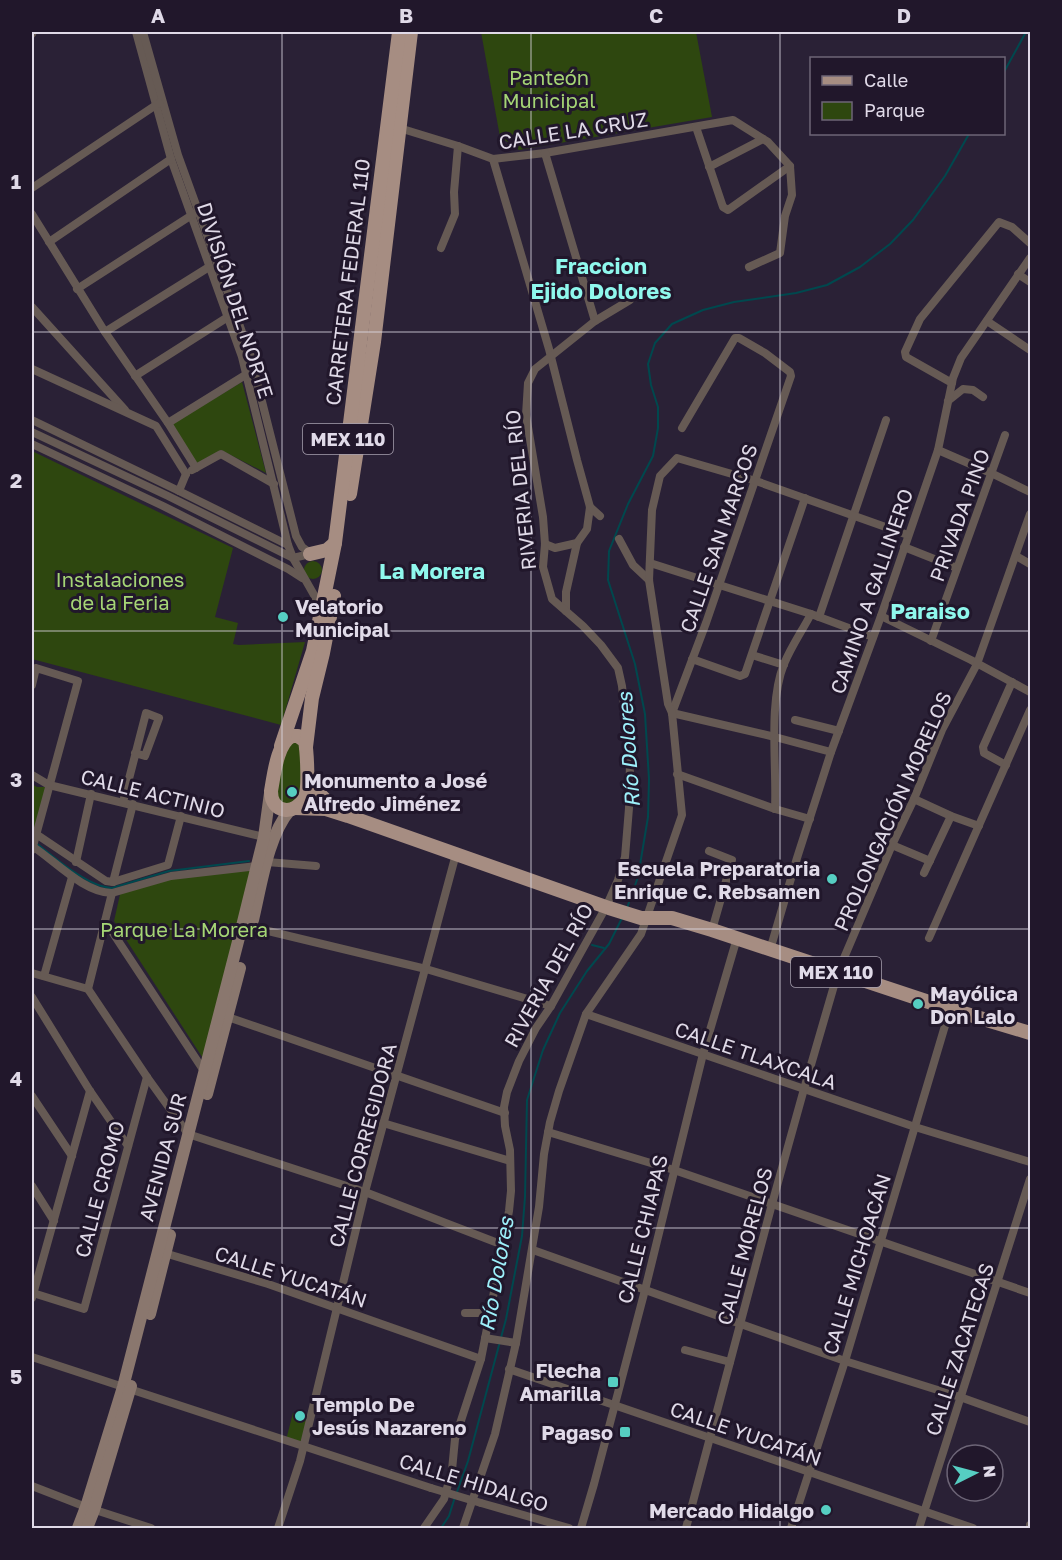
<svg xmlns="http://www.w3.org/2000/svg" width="1062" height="1560" font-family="'Golos Text',sans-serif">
  <rect width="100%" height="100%" fill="#2a2136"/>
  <g fill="#2e470f">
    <path d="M481,32H696L712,117L519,150L500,137Z"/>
    <path d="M242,382L266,473L221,450L196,464L172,424Z"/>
    <path d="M32,451L233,548L215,617L238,623L233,644L239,645L305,642L281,725L32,659Z"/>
    <circle cx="313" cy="570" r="9"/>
    <path d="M300,738L305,790L287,807L277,798C276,785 281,757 288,746C291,742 296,741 300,738Z"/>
    <path d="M32,784L37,787H46L32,840Z"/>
    <path d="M257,866L206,1063L114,921L121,890L171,876Z"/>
    <path d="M293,1413L311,1418L304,1445L286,1440Z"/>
  </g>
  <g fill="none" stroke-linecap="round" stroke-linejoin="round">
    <g stroke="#00484e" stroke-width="2">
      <path d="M1004,72L1026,32"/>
      <path d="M36,843C55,858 88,887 112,888L169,871L249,861"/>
      <path d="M627,908L638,877L648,817L649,779L645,714L635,664L608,580L609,551L628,504L653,456L658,428V407L651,385L648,364L655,343L672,324L703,310L734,302L796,293L827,285L860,267L890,244L913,220L945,176L969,134"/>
      <path d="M592,945L604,948"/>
      <path d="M457,1492L468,1461L506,1319L522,1236L525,1197L527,1100L543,1050L560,1013L587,971L609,944L623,916"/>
      <path d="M441,1528L449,1516L455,1497"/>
    </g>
    <g stroke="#665a54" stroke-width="8">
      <path d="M136,32L171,159L242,357L288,545L293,558L322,609"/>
      <path d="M143,32L178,155L250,354L296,536L302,547L313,555"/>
      <path d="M32,34L33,32"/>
      <path d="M396,127L458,146L493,159L545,153L733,120L768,142L790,166L792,195L785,216L780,253L749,267"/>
      <path d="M696,127L723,207L728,210L790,166"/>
      <path d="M545,153L595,321"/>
      <path d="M493,159L549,349L577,460L590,507L587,529L577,543L555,548L545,544"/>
      <path d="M709,167L763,139"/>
      <path d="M32,188L159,103"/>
      <path d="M32,214L105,332L168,423L196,468"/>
      <path d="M49,242L171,159"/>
      <path d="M441,248L455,214L454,192L458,146"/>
      <path d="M1018,274L1030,282"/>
      <path d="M77,289L195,213"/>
      <path d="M32,307L125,410"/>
      <path d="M987,321L1030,350"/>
      <path d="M105,332L209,267"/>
      <path d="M32,369L156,426L186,474"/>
      <path d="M135,376L231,315"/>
      <path d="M952,383L906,357L905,352L920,319L999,222L1012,227L1030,243"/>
      <path d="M948,401L963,389L973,390L983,397"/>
      <path d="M32,420L179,491L288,545"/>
      <path d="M168,423L247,374"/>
      <path d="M32,432L168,496L293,558L310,554"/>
      <path d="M32,444L163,506L288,569L302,578"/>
      <path d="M938,450L991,473L1030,492"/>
      <path d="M192,470L221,454L274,484"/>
      <path d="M179,491L186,474"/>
      <path d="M590,507L600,516"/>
      <path d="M619,539L633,565L649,580"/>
      <path d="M904,547L957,568"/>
      <path d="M1016,556L1030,564"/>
      <path d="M650,563L811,614L873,637"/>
      <path d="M566,611V592L577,543"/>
      <path d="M881,616L971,660L1030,692"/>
      <path d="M819,617L886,420"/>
      <path d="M931,641L1005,435"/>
      <path d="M752,655L784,665"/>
      <path d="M692,659L740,676L745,674L805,498"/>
      <path d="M32,685L36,668L78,681L32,850"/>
      <path d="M672,713L706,623L791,376L790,372L765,353L739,338H735L682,428"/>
      <path d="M672,713L775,737L831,752"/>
      <path d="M795,720L839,731"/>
      <path d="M1006,765L984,753L983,747L1012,682"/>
      <path d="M677,774L775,809L810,819"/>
      <path d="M32,775L49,785L264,837"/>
      <path d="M914,799L951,816L979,826"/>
      <path d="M123,802L146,713L159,718L145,756L135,753"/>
      <path d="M775,809C777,766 768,703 784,664C791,647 802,631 811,614"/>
      <path d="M36,834L106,881L113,882L168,865L181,816"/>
      <path d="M892,845L930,861"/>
      <path d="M32,846C54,860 84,893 112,893L171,876L257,866"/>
      <path d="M709,851L732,860L712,930"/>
      <path d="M76,862L91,794"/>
      <path d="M267,862L316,866"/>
      <path d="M924,873L951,816"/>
      <path d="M113,882L133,804"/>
      <path d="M105,921L204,1071"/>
      <path d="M242,926L264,930L426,969L551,1006"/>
      <path d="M929,938L1030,710"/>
      <path d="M770,950L797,858L831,752L881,616L938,450L953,378L961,358L1030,258"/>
      <path d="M32,973L88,989L147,1077L188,1134L365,1192L503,1245"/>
      <path d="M44,976L72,877"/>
      <path d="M88,989L112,893"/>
      <path d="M32,997L90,1091L128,1146"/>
      <path d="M586,1014L915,1127L1030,1162"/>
      <path d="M222,1015L505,1113"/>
      <path d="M32,1096L72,1156"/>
      <path d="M383,1123L510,1161"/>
      <path d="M548,1132L674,1170L1030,1293"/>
      <path d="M32,1186L54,1221"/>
      <path d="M533,1250L845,1361L960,1397L1030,1422"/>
      <path d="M161,1252L268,1284L481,1359"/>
      <path d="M33,1293L84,1309L147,1077"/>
      <path d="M32,1298L90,1091"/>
      <path d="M465,1313H490"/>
      <path d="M485,1338L516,1343"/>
      <path d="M685,1350L730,1362"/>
      <path d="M32,1357L431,1488"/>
      <path d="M509,1369L973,1528"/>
      <path d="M32,1486L86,1507L151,1528"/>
      <path d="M481,1503L569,1528"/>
      <path d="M278,1528L300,1461L365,1192L456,854"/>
      <path d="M424,1528L444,1499L452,1470L455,1439L481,1359L490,1313L509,1211L511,1191L510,1150L505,1126L504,1107L507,1092L519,1061L536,1028L551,1006L606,907L618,880L625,857L629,808L630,762L622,686L618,668L601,645L583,626L552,599L543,567L545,544L543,517L526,415L528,383L535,369L595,321L630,300"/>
      <path d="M463,1528L495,1434L516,1343L539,1207L544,1154L550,1122L559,1091L586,1014L641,934L682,815L672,713L668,704L649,580L652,510L660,476L677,458L756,481L908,535"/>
      <path d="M581,1528L594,1484L645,1290L703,1054L737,938"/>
      <path d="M686,1528L772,1204L804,1089L838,972L892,845L914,799L942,730L977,664L1030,514"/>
      <path d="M791,1528L845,1361L950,1009"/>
      <path d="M919,1528L1030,1179"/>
      <path d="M1030,1528V1525"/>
    </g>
    <g stroke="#8a776e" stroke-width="12">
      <path d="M253,920C261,887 268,835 290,810"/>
      <path d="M207,1094L240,968"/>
      <path d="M150,1314L170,1235"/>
      <path d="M78,1528L86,1507L123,1387L242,926L264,837L270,793"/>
      <path d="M87,1528L94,1510L131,1386"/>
    </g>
    <g stroke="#a68d82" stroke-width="14">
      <path d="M350,494L374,342L411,32"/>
      <path d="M310,554L327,550L335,543"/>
      <path d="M292,736H298L305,741C307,752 309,788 305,797C296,816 271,814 271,791C274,775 277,743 292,736Z"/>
      <path d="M281,746L313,651L335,543L399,32"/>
      <path d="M306,747L312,698L323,653L334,596"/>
      <path d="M308,776C315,790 325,802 339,811"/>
      <path d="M295,808L326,809L348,816L609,908L641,918H672L712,930L950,1009L1030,1033"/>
    </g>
    <path stroke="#665a54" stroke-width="8" d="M431,1488L481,1503"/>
  </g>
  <path fill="none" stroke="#e0dae8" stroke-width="1.5" stroke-opacity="0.55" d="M282,32V1528M531,32V1528M780,32V1528M32,332H1030M32,631H1030M32,929H1030M32,1228H1030"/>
  <g fill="#56cec2" stroke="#21172b" stroke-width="2">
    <circle cx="283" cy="617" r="6"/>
    <circle cx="292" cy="792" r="6"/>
    <circle cx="832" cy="879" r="6"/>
    <circle cx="918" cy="1004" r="6"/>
    <rect x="607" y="1376" width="12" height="12" rx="3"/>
    <circle cx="300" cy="1416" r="6"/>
    <rect x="619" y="1426" width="12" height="12" rx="3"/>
    <circle cx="826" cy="1510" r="6"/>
  </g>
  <g text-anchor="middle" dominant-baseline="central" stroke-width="6" stroke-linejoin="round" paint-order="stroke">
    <g fill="#21172b" stroke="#a7a0af" stroke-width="1.5">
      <rect x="303" y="424" width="90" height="30" rx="4.5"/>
      <rect x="791" y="957" width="90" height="30" rx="4.5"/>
    </g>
    <g font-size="18" font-weight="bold" fill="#e0dae8">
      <text x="348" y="439">MEX 110</text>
      <text x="836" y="972">MEX 110</text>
    </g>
    <g font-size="20" fill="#a5d575" stroke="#21172b">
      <text x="549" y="77">Panteón<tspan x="549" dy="23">Municipal</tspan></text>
      <text x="120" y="579">Instalaciones<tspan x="120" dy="23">de la Feria</tspan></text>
      <text x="184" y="929">Parque La Morera</text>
    </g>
    <g font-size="20" fill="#e0dae8" stroke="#21172b">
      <text transform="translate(573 130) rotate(-9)">CALLE LA CRUZ</text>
      <text transform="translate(347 282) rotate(-83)">CARRETERA FEDERAL 110</text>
      <text transform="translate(236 300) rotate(72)">DIVISIÓN DEL NORTE</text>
      <text transform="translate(520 490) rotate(-96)">RIVERIA DEL RÍO</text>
      <text transform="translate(959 515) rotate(-70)">PRIVADA PINO</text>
      <text transform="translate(718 538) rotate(-71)">CALLE SAN MARCOS</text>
      <text transform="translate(871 591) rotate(-71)">CAMINO A GALLINERO</text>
      <text transform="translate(153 793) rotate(14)">CALLE ACTINIO</text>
      <text transform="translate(892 811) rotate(-66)">PROLONGACIÓN MORELOS</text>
      <text transform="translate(548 975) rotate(-61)">RIVERIA DEL RÍO</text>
      <text transform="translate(756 1055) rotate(19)">CALLE TLAXCALA</text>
      <text transform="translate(362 1145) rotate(-75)">CALLE CORREGIDORA</text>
      <text transform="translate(162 1157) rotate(-75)">AVENIDA SUR</text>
      <text transform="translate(99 1189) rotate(-75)">CALLE CROMO</text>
      <text transform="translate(642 1229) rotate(-76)">CALLE CHIAPAS</text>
      <text transform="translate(744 1246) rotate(-75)">CALLE MORELOS</text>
      <text transform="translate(856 1264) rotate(-73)">CALLE MICHOACÁN</text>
      <text transform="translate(291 1276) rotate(18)">CALLE YUCATÁN</text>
      <text transform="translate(959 1349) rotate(-72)">CALLE ZACATECAS</text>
      <text transform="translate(746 1433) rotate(19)">CALLE YUCATÁN</text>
      <text transform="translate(474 1482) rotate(17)">CALLE HIDALGO</text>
    </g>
    <g font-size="20" font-weight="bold" fill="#e0dae8" stroke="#21172b" text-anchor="start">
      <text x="295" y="606">Velatorio<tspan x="295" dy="23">Municipal</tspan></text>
      <text x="304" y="780">Monumento a José<tspan x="304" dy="23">Alfredo Jiménez</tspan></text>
      <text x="820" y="868" text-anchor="end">Escuela Preparatoria<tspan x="820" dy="23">Enrique C. Rebsamen</tspan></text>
      <text x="930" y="993">Mayólica<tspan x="930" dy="23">Don Lalo</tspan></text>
      <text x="601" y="1370" text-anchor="end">Flecha<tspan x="601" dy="23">Amarilla</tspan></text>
      <text x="312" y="1404">Templo De<tspan x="312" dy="23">Jesús Nazareno</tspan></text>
      <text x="613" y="1432" text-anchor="end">Pagaso</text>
      <text x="814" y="1510" text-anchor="end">Mercado Hidalgo</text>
    </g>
    <g font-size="21" font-style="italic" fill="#9df0fa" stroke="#21172b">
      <text transform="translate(628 750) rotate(-94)">Río Dolores</text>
      <text transform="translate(496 1274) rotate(-80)">Río Dolores</text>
    </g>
    <g font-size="22" font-weight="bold" fill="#8ff8ed" stroke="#21172b">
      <text x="601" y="265">Fraccion<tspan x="601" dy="25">Ejido Dolores</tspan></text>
      <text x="432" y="570">La Morera</text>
      <text x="930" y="610">Paraiso</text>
    </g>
  </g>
  <rect width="1062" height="1560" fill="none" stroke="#21172b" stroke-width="66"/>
  <rect x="810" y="57" width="195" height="78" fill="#21172b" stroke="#6d6577" stroke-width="1.5"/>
  <rect x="822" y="76" width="30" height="9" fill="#a68d82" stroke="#6d6577" stroke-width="1.5"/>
  <text x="864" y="87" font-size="18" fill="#e0dae8">Calle</text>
  <rect x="822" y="102" width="30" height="18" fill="#2e470f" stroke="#6d6577" stroke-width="1.5"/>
  <text x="864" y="117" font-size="18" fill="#e0dae8">Parque</text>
  <g transform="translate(975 1473) rotate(84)"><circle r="28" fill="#21172b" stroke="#6d6577" stroke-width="1.5"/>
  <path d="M0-4.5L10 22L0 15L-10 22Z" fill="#56cec2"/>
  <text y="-9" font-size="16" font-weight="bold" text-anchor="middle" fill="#e0dae8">N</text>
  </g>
  <rect x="33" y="33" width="996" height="1494" fill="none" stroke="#e0dae8" stroke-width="2"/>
  <g font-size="20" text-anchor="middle" font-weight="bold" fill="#e0dae8">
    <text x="158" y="23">A</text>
    <text x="406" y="23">B</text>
    <text x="656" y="23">C</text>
    <text x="904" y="23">D</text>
    <text x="16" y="189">1</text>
    <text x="16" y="488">2</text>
    <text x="16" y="787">3</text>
    <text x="16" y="1086">4</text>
    <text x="16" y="1384">5</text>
  </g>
</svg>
